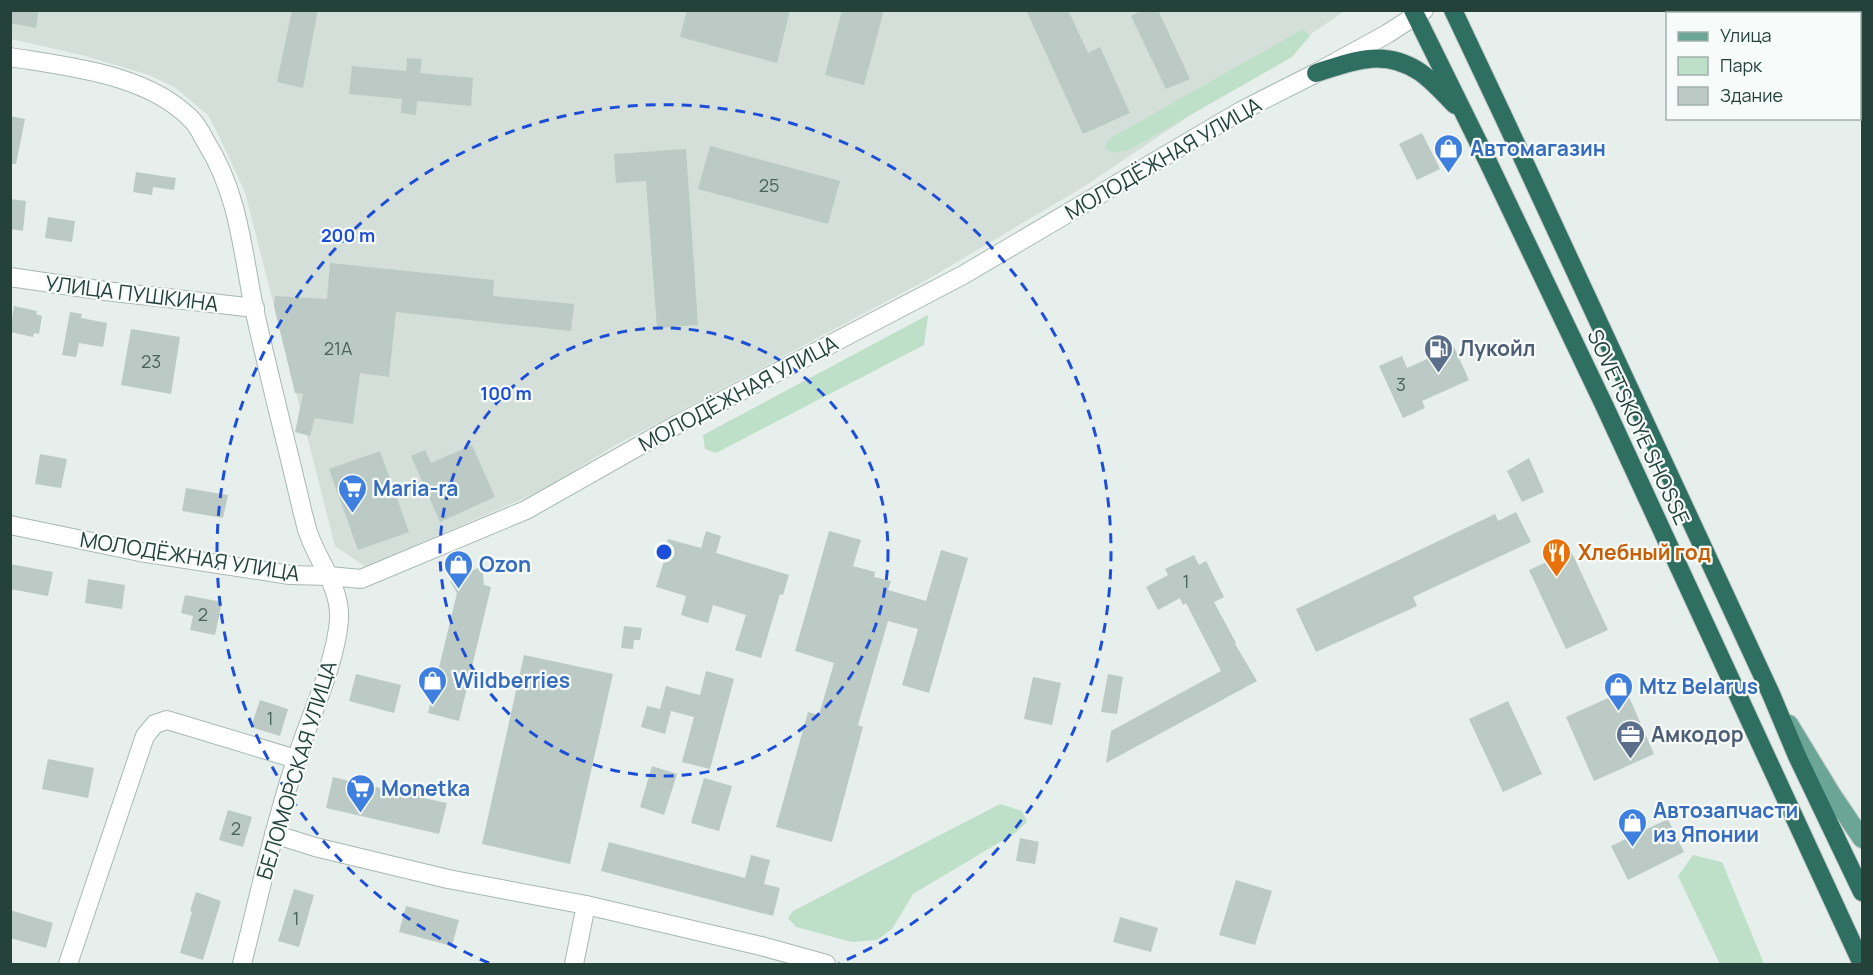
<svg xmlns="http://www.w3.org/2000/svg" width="1873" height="975" font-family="Manrope,sans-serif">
  <rect width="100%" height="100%" fill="#e6efeb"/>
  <path fill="#d4dfda" d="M11,10L1345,11L1085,186L925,281L614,446L543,490L366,567L335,546L245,192L216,130L207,114L174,87L149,75L82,55L11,39Z"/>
  <g fill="#bfe0c8">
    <path d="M1303,29L1310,36L1292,57L1129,150L1112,153L1105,147L1109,139Z"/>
    <path d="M928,315L924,345L716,453L705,449L703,435Z"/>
    <path d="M1000,804L1022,811L1027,822L1015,833L913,894L892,929L877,940L852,942L796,927L788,918L793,911Z"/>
    <path d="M1693,855L1722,862L1764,964H1720L1678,876Z"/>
  </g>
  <g fill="#bbcac4">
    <path d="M10,10H39L36,28L10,23Z"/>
    <path d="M292,10H318L303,88L277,82Z"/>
    <path d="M687,10H790L777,63L680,37Z"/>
    <path d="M842,10H884L864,85L825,75Z"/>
    <path d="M1026,10H1068L1088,53L1100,47L1130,113L1083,134Z"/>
    <path d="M1142,10H1158L1190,79L1166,89L1131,16Z"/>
    <path d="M407,58L422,59L420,73L473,78L471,106L417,101L416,115L401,113L402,99L349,94L352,66L406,71Z"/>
    <path d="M10,116L25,119L16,164H10Z"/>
    <path d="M1422,133L1440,169L1417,180L1399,144Z"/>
    <path d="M710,146L840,181L828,224L698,189Z"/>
    <path d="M686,149L698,325L657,328L646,181L616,183L614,154Z"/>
    <path d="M136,172L176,178L174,190L153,187L152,195L133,192Z"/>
    <path d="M10,199L26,201L23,231L10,229Z"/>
    <path d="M48,217L75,221L72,242L45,238Z"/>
    <path d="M330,263L494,280L493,296L574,304L571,331L396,312L389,377L360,373L353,424L315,418L310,436L295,432L303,394L295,393L274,306L275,296L327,299Z"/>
    <path d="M14,306L37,311L36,314L42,316L39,334L34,333L33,337L10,332Z"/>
    <path d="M70,312L82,314L81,318L107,323L103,347L79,343L76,357L62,355Z"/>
    <path d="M131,329L180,337L171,394L121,385Z"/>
    <path d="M1454,347L1469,380L1422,401L1425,408L1403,418L1379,366L1402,356L1407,368Z"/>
    <path d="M472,445L495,497L440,522L411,456L425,450L431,463Z"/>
    <path d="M380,451L409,532L358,550L329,469Z"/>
    <path d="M40,454L67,459L61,488L35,484Z"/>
    <path d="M1529,458L1544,492L1522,502L1507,471Z"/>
    <path d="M186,488L228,495L223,518L182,511Z"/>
    <path d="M1516,512L1531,542L1413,597L1417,606L1316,652L1296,609L1495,514L1498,521Z"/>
    <path d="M706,531L721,536L716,553L789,575L783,595L780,594L761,658L735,650L746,615L713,605L708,623L681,615L686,596L656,587L664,561L661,560L668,539L701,548Z"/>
    <path d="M829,531L861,540L853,566L875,572L874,577L891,581L888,590L926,601L941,550L968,558L929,693L902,685L918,629L888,621L858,725L863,727L832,842L776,827L808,712L819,715L834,663L795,651Z"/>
    <path d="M1571,551L1608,630L1566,649L1529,570Z"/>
    <path d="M1194,555L1199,565L1206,561L1224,597L1214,602L1236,643L1235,644L1257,681L1106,763L1111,731L1221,671L1186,603L1183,605L1180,598L1158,610L1146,587L1168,575L1165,569Z"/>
    <path d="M10,564L53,572L48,596L10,589Z"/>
    <path d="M482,566L484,585L491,587L459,721L428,713L457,593L450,581Z"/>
    <path d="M88,579L125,585L122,609L85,603Z"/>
    <path d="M185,595L222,602L215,635L190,630L193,616L181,613Z"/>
    <path d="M624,626L642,628L640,640H634L633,649L621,648Z"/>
    <path d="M524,655L613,674L570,864L482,844Z"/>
    <path d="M706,671L734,679L710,769L682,762L694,717L671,711L665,734L641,727L647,706L660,709L666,686L700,695Z"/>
    <path d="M356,674L401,685L394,713L349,701Z"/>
    <path d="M1108,674L1123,677L1117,714L1101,712Z"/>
    <path d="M1033,677L1061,683L1052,725L1024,719Z"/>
    <path d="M1626,690L1654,754L1594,781L1566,717Z"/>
    <path d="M260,700L288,709L280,736L251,727Z"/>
    <path d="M1508,701L1542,774L1503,792L1469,719Z"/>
    <path d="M48,759L94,768L88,798L42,789Z"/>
    <path d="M652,766L677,774L664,815L640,807Z"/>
    <path d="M333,777L397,792L399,784L426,791L424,798L447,803L439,834L326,808Z"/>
    <path d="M704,778L732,786L719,831L691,823Z"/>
    <path d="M228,810L252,817L243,847L219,840Z"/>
    <path d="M1668,819L1684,852L1628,880L1611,846Z"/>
    <path d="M1020,838L1039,842L1035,864L1016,861Z"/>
    <path d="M609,842L745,878L751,855L770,860L764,884L780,888L773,916L601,871Z"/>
    <path d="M1236,880L1272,891L1255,945L1219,935Z"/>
    <path d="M294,889L314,895L299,947L278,941Z"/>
    <path d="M196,892L221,901L203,960L180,953L192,912L190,911Z"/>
    <path d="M406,906L459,920L452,946L399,932Z"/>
    <path d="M10,910L53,923L46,948L10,938Z"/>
    <path d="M1120,917L1158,928L1151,952L1113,942Z"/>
  </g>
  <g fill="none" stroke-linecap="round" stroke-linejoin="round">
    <defs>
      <g id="minor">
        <path d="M10,57C70,67 148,74 192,120C198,126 202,135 206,142C239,195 242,249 254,308C269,377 287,445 303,514C305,520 306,528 309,535C319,563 341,588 339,620C335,666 310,716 296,760C274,827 259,896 242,964"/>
        <path d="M10,277L105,291L255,308"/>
        <path d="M10,525L140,552L290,575L329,576L361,579L526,510L676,425L963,275L1241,111L1316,73L1387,34L1424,10"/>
        <path d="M274,834L315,847L448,879L586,905L761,946L826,964"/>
        <path d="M68,964L145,736L155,724L167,720L296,759"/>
        <path d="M574,964L586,905"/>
      </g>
      <path id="major" d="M1789,724L1831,793L1862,839"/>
      <g id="highway">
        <path d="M1413,10L1488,162L1605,407L1862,964"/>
        <path d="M1453,10L1504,118L1771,694L1797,756L1862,892"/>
        <path d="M1316,73C1353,61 1384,48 1420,72C1433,81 1444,94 1455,105"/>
      </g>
    </defs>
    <use href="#minor" stroke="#a8b8b2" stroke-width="20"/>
    <use href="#major" stroke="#c2cac8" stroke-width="20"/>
    <use href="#highway" stroke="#c2cac8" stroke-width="20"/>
    <use href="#minor" stroke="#fff" stroke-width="18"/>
    <use href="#major" stroke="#6aa596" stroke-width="18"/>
    <use href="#highway" stroke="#2f6f62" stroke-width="18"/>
  </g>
  <g fill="none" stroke="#1d4ed8" stroke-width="3" stroke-dasharray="10 8">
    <circle cx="664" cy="552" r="224"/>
    <path d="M489 963A447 447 0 1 1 839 963"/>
  </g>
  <defs>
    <symbol id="shop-pin" viewBox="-11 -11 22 30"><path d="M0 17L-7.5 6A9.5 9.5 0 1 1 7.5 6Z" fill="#3f7fe0" stroke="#f7fbf9"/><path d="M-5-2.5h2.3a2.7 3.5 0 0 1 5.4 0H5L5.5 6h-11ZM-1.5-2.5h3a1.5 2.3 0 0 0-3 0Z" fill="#fff"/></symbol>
    <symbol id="fuel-pin" viewBox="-11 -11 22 30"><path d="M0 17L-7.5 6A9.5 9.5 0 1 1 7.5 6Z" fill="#5c6f8a" stroke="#f7fbf9"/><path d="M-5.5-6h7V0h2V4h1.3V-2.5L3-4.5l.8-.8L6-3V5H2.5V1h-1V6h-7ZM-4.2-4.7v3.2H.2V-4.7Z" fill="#fff"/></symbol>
    <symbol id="supermarket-pin" viewBox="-11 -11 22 30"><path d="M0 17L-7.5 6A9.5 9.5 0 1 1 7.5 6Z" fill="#3f7fe0" stroke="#f7fbf9"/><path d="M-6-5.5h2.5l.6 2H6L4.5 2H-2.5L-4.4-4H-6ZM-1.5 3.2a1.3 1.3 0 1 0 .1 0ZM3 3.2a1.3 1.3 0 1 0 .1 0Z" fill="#fff"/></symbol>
    <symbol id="restaurant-pin" viewBox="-11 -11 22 30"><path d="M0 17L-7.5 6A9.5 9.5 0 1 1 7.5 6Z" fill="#e8710a" stroke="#f7fbf9"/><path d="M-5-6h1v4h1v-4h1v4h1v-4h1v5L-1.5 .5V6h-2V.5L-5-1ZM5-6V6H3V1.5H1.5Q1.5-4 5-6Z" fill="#fff"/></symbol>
    <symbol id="office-pin" viewBox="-11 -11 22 30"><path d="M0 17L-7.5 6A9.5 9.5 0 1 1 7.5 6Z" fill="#5c6f8a" stroke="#f7fbf9"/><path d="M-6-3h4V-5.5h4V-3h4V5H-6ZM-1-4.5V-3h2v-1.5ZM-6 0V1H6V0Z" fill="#fff"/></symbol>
  </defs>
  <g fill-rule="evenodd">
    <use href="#shop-pin" x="1432" y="132" width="33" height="45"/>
    <use href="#fuel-pin" x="1422" y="332" width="33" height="45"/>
    <use href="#supermarket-pin" x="336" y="472" width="33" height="45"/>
    <use href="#restaurant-pin" x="1540" y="536" width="33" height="45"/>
    <use href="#shop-pin" x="442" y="548" width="33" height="45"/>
    <use href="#shop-pin" x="416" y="664" width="33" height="45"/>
    <use href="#shop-pin" x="1602" y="670" width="33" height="45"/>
    <use href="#office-pin" x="1614" y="718" width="33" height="45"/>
    <use href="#supermarket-pin" x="344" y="772" width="33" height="45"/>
    <use href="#shop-pin" x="1616" y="806" width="33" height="45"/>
  </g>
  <g text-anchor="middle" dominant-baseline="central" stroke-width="4.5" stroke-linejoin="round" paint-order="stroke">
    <g font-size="18" fill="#4a645c">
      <text x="769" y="185">25</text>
      <text x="338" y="348">21А</text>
      <text x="151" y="361">23</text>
      <text x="1401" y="384">3</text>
      <text x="1186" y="581">1</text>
      <text x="203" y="614">2</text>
      <text x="270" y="718">1</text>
      <text x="236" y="828">2</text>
      <text x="296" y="918">1</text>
    </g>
    <g font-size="21" font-weight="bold" fill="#366cbe" stroke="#f7fbf9" text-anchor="start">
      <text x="1470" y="148">Автомагазин</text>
      <text x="373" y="488">Maria-ra</text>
      <text x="479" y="564">Ozon</text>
      <text x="453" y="680">Wildberries</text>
      <text x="1639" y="686">Mtz Belarus</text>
      <text x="381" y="788">Monetka</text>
      <text x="1653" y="810">Автозапчасти<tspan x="1653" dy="24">из Японии</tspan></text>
    </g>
    <g font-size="21" fill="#24423a" stroke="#f7fbf9">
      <text transform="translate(1163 158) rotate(-30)">МОЛОДЁЖНАЯ УЛИЦА</text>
      <text transform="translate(132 293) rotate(7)">УЛИЦА ПУШКИНА</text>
      <text transform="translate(738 393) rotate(-28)">МОЛОДЁЖНАЯ УЛИЦА</text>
      <text transform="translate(1639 427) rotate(65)">SOVETSKOYE SHOSSE</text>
      <text transform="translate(190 556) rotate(9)">МОЛОДЁЖНАЯ УЛИЦА</text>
      <text transform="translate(296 770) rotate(-73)">БЕЛОМОРСКАЯ УЛИЦА</text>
    </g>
    <g font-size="21" font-weight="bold" fill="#4e5e75" stroke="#f7fbf9" text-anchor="start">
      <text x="1459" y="348">Лукойл</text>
      <text x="1651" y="734">Амкодор</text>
    </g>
    <g font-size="21" font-weight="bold" fill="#c56008" stroke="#f7fbf9" text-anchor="start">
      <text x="1578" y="552">Хлебный год</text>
    </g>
  </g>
  <circle cx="664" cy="552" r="9" fill="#1d4ed8" stroke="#f7fbf9" stroke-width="3"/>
  <g font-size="18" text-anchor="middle" font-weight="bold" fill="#1d4ed8" stroke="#f7fbf9" stroke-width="4.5" stroke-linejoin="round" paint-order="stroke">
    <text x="348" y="242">200 m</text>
    <text x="506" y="400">100 m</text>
  </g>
  <rect width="1873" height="975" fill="none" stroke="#24423a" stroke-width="24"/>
  <rect x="1666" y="12" width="195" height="108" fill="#f7fbf9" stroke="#a3b1ad" stroke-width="1.5"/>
  <rect x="1678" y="32" width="30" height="9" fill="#6aa596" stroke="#a3b1ad" stroke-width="1.5"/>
  <text x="1720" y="42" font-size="18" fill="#24423a">Улица</text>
  <rect x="1678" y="57" width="30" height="18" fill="#bfe0c8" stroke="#a3b1ad" stroke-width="1.5"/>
  <text x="1720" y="72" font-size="18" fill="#24423a">Парк</text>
  <rect x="1678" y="87" width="30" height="18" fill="#bbcac4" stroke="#a3b1ad" stroke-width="1.5"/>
  <text x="1720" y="102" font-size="18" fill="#24423a">Здание</text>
</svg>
